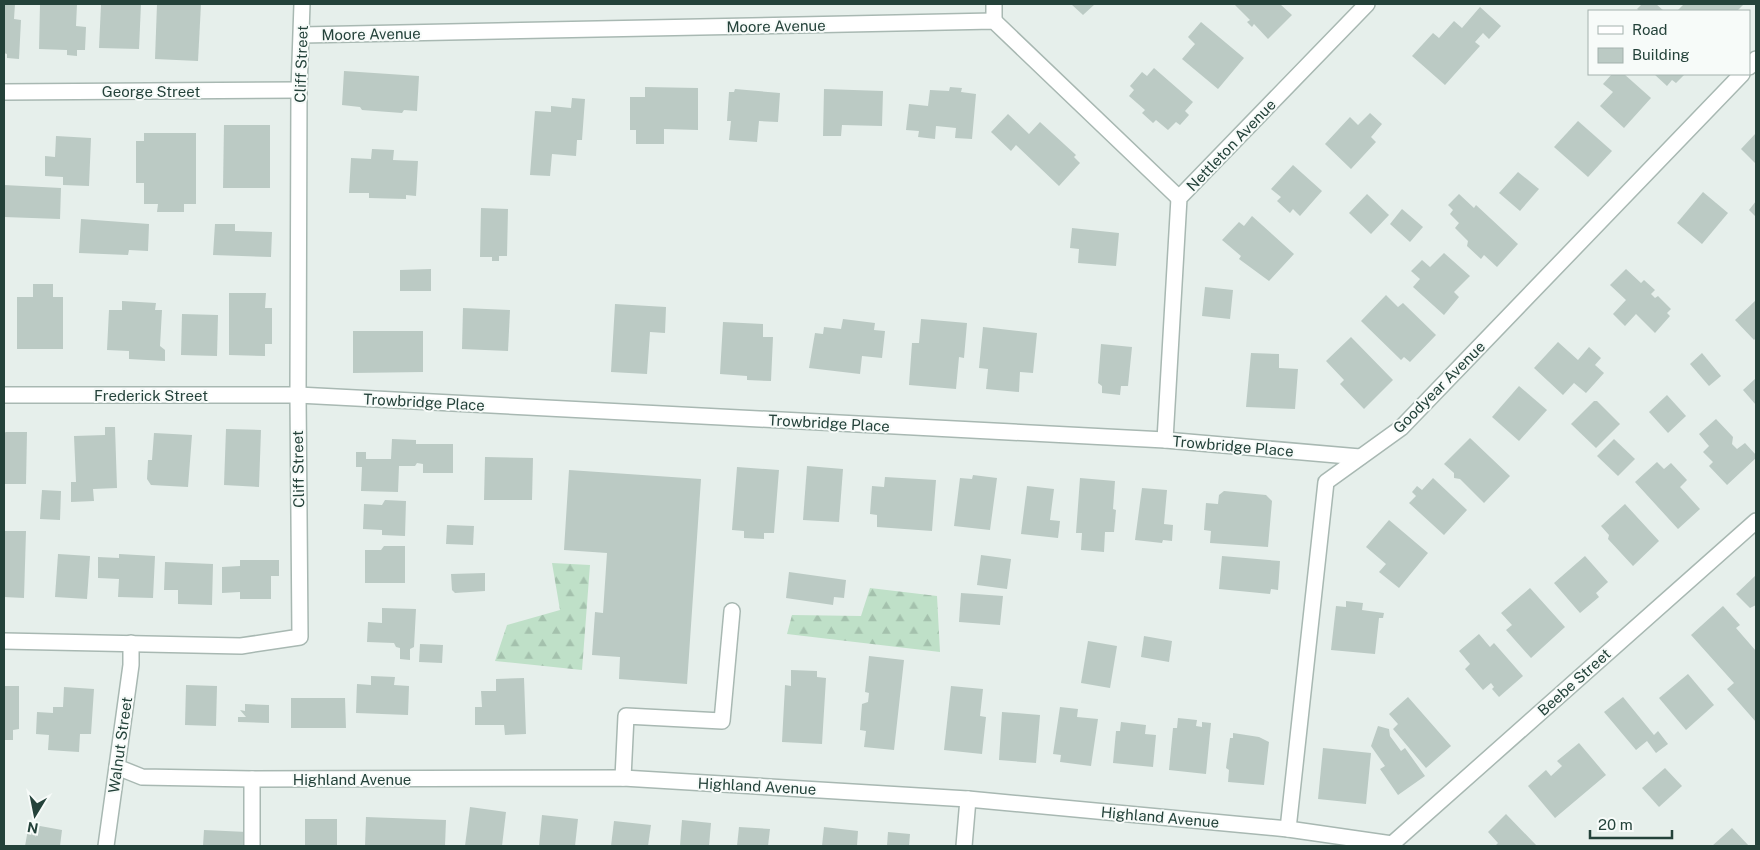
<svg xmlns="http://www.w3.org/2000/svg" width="1760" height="850" font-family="'Public Sans',sans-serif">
  <defs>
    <pattern id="forest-firs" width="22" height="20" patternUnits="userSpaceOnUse" patternTransform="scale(1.25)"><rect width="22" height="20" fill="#bfe0c8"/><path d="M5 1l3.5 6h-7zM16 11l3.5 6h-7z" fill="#a4c1ad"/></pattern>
  </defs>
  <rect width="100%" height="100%" fill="#e6efeb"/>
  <g fill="url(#forest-firs)">
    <path d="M552,563L590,565L582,670L495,661L507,625L560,610Z"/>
    <path d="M870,588L937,596L940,652L787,634L792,615L861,616Z"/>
  </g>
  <g fill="#bbcac4">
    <path d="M4,4H15L14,19L21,20L19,59L7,58V54L4,53Z"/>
    <path d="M40,4H77L76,26L86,27L85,50H77V56L67,55V50L39,49Z"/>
    <path d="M104,4H141L139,49L99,48L101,5Z"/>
    <path d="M157,4H201L198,61L155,59Z"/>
    <path d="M1071,4H1095L1083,15Z"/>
    <path d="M1236,4H1280L1292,15L1268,39L1254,24L1252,27L1247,22L1250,20L1235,5Z"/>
    <path d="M1642,4H1656L1664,11H1640L1637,9Z"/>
    <path d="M1684,4H1744L1737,11H1677Z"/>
    <path d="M1480,7L1501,26L1489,39L1483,33L1475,42L1480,46L1445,85L1412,56L1433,33L1439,38L1454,21L1462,28Z"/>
    <path d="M1201,22L1244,58L1218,89L1182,59L1195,44L1188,37Z"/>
    <path d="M1154,68L1193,102L1185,111L1189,115L1180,125L1176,122L1168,130L1156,120L1153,123L1142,113L1145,110L1129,96L1134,90L1130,86L1142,72L1147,76Z"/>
    <path d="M344,71L419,76L417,111L404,110L402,113L362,110L360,107L342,105Z"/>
    <path d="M1612,74H1624L1651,98L1624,128L1600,106L1613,92L1603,84Z"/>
    <path d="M1654,74H1685L1676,83L1672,80L1667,86Z"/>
    <path d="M645,87L698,88V130L664,129V144H636V130H630V97H645Z"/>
    <path d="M950,87L962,88L961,92L976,94L972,139L955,138L956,128L936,126L935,139L918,137L919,131L906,130L909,104L928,106L930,90L949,91Z"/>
    <path d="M735,89L780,93L778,122L759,121L757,142L729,140L731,121H727L729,92H734Z"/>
    <path d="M824,89L883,91L882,126L842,125L841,136H823Z"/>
    <path d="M572,98L585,99L582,140H577L576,156L552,154L550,176L530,175L535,111L551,112V106L571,108Z"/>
    <path d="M1370,113L1382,124L1371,137L1376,142L1351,169L1325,144L1350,117L1358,125Z"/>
    <path d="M1008,114L1029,134L1040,122L1076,155L1074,157L1080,163L1059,186L1016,145L1011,151L991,132Z"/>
    <path d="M1578,121L1612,151L1588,177L1554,147Z"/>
    <path d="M224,125H270V188H223Z"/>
    <path d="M144,133H196V204H184V212H157L158,204H144V183H136V141H144Z"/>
    <path d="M1756,133V164L1741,149Z"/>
    <path d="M56,136L91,138L89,186L63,185V177L45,176V156L55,157Z"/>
    <path d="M372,149L394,150L393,160L418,161L416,196L406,195V199L369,198V193H349L351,158L371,159Z"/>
    <path d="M1293,165L1322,191L1300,216L1293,209L1290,213L1277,201L1281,197L1271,189Z"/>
    <path d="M1518,172L1539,189L1520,211L1499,193Z"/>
    <path d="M4,185L61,188L60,219L4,217Z"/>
    <path d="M1703,192L1728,213L1702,244L1677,223Z"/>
    <path d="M1367,194L1389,215L1371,234L1349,213Z"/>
    <path d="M1459,194L1474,208L1476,205L1518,244L1497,267L1484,255L1481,259L1467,246L1468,241L1455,228L1459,223L1450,214L1453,210L1448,205Z"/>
    <path d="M1756,201V217L1749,210Z"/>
    <path d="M481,208L508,209L507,256H499V261H492V257H480Z"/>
    <path d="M1402,209L1423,227L1410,242L1390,224Z"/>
    <path d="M1252,216L1294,254L1269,281L1239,259L1241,256L1222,240L1239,222L1244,226Z"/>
    <path d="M81,219L149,224L148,251L129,250L128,255L79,253Z"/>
    <path d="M215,224H235V231L272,232L271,257L213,255Z"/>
    <path d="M1072,228L1119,233L1116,266L1078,263L1079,249L1070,248Z"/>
    <path d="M1444,253L1470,276L1454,292L1459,297L1444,315L1413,287L1420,279L1411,271L1422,260L1430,267Z"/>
    <path d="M431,269V291H400V270Z"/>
    <path d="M1626,269L1641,283L1644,280L1655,290L1651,294L1655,298L1658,296L1671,309L1667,313L1670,316L1655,333L1636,314L1625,326L1613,314L1626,300L1610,285Z"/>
    <path d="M33,284H53V297H63V349H17V297H33Z"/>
    <path d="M1205,287L1233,290L1230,319L1202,316Z"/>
    <path d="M229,293H266L265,308H272V344H265V356L229,355Z"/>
    <path d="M1386,295L1398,307L1403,303L1436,335L1410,362L1404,357L1401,360L1361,321Z"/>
    <path d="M1756,300V338L1754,340L1735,320Z"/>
    <path d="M122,301L156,303L155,310H162L160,346L165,350V361L129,359V351L107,350L109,310H122Z"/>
    <path d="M615,304L666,307L665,333L650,332L647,374L611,372Z"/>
    <path d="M463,308L510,310L508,351L462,349Z"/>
    <path d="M182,314L218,315L217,356L181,355Z"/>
    <path d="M843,319L875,323L874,330L885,331L882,358L862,356L860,374L809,368L815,333L823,334L824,327L841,329Z"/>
    <path d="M921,319L967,323L964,358L959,357L956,389L909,385L912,343H919Z"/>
    <path d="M723,322L763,324V337H773L771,381L747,380V376L720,374Z"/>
    <path d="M983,327L1037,333L1033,373L1020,372L1019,392L986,389L988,369L979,368Z"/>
    <path d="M353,331H423V372L353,373Z"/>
    <path d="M1351,337L1393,380L1364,409L1340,384L1344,380L1326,361Z"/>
    <path d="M1558,342L1578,360L1589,347L1601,358L1595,365L1604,373L1586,393L1574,383L1563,395L1534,368Z"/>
    <path d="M1101,344L1132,347L1128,386H1121L1120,395L1102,393V386L1098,383Z"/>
    <path d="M1251,353L1279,354V368L1298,369L1295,409L1246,407Z"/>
    <path d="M1702,353L1721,376L1709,386L1690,364Z"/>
    <path d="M1756,378V405L1743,390Z"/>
    <path d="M1519,386L1547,410L1519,441L1492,417Z"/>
    <path d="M1667,395L1686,416L1668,433L1649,412Z"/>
    <path d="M1594,401H1597L1620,424L1596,448L1571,424Z"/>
    <path d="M1716,419L1733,437L1732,444L1737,449L1745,443L1756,455V458L1727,485L1709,466L1713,462L1703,452L1709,446L1699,434Z"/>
    <path d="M105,427H115L117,488L93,489L94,501L71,502V482H76L74,436L105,435Z"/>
    <path d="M226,429L261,430L259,487L224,485Z"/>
    <path d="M6,432H27L26,484H4V433Z"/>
    <path d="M154,433L192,435L188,487L151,485L147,479L148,460H152Z"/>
    <path d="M1470,438L1510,476L1484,503L1460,479L1454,478V473L1444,464Z"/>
    <path d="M392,439L416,440V444H453V473H423V464L417,463L415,466H399L398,492L361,491L362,467H356V452H366V459H391Z"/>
    <path d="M1614,439L1635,459L1618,476L1597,456Z"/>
    <path d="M485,457L533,458L532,500H484Z"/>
    <path d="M1657,462L1664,469L1671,463L1687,480L1680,487L1700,509L1678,529L1635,482Z"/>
    <path d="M807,466L843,469L839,522L803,520Z"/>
    <path d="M737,467L779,470L774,533H764V539L744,538V531L732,530Z"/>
    <path d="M569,470L701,479L687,684L619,679L620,657L592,655L595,612L603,613L607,553L564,550Z"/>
    <path d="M973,475L997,478L990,530L954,526L960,478L972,479Z"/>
    <path d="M885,477L936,480L932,531L877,527V515L870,514L872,486L884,487Z"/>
    <path d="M1080,478L1115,481L1113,509L1116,510L1114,532H1105L1104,552L1081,550L1082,533H1076Z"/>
    <path d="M1433,478L1467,510L1444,535L1409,503L1416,496L1412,492L1417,486L1422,490Z"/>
    <path d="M1027,486L1054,489L1050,520L1060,521L1058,538L1021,534Z"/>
    <path d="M1142,488L1167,490L1164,524L1173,525L1172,541L1163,540L1162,543L1135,540Z"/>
    <path d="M42,490L61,491L60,520L40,519Z"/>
    <path d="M1224,491L1266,495L1272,501L1268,547L1210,543L1211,531L1204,530L1206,503L1218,504L1219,495Z"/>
    <path d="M385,500L406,501L405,536L382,535V530L363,529L364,504L382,505Z"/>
    <path d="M1625,504L1659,541L1633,566L1608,539L1609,535L1601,526Z"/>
    <path d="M1389,520L1428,553L1399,588L1379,572L1386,564L1366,547Z"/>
    <path d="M447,525L474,526L473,545L446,544Z"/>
    <path d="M4,531H26L24,598L4,597Z"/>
    <path d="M384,546H405V583H365V550H381Z"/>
    <path d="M58,554L90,556L87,599L55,597Z"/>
    <path d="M119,554L155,556L153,598L118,597L119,579L98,578V557L119,558Z"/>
    <path d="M981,555L1011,559L1007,589L977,585Z"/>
    <path d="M1222,556L1280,561L1278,590L1271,589L1270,594L1219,589Z"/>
    <path d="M1585,556L1608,582L1596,593L1599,597L1580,613L1554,583Z"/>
    <path d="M240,560H279V576H271V599H240V592L222,593V567L240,566Z"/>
    <path d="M165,562L213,564L212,605L178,604V590H164Z"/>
    <path d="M789,572L846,580L844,598L834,597L833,605L786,598Z"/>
    <path d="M485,573V591L455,593L452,590L451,574Z"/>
    <path d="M1756,575V605L1750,608L1736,594Z"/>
    <path d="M1530,588L1565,627L1531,658L1506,630L1512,625L1501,613Z"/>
    <path d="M961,593L1003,596L1000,625L959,622Z"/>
    <path d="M1346,601L1363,603L1362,610L1384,613L1383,618H1379L1375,654L1331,650L1336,606L1346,607Z"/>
    <path d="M1723,606L1740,625L1736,628L1756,651V722L1727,689L1734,683L1691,635Z"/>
    <path d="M382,608L416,609L414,647L410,649V660L400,659V648L396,647L394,643L367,642L368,622L382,623Z"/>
    <path d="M1479,634L1490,647L1494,643L1523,676L1499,697L1492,689L1494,687L1491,683L1483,690L1465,669L1470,664L1459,651Z"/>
    <path d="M1144,636L1172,641L1169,662L1141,657Z"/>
    <path d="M1088,641L1117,646L1110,688L1081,683Z"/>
    <path d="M420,644L443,645L442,663L419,662Z"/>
    <path d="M869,656L904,660L894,750L864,747L866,731L860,730L862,704L868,702L869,693L865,692Z"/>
    <path d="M791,670L817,671V677L826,678L822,744L782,742L785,685L791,686Z"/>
    <path d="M1688,674L1714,705L1686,730L1659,698Z"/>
    <path d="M371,676L395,677L394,685L409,686L408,715L356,713L357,684L371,685Z"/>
    <path d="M524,678L526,734L505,735L504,725H475V707H482L481,691H496V679Z"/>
    <path d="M186,685L217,686L216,726L185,725Z"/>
    <path d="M4,686H19V729L13,730V740H4Z"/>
    <path d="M951,686L983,689L980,716L986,717L982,754L944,750Z"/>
    <path d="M64,687L94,689L91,734H80L79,752L48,750L49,735L36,734L37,712L53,713V707H63Z"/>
    <path d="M1408,697L1451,746L1426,768L1393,729L1398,724L1389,714Z"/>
    <path d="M1623,697L1654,735L1658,731L1668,744L1656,753L1647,741L1636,750L1604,712Z"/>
    <path d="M291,698H345L346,728H291Z"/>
    <path d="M245,704L269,705V723L238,722V717H246L240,710L245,711Z"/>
    <path d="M1060,707L1078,709L1077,717L1098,719L1091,766L1060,762L1061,755L1053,754Z"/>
    <path d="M1002,712L1040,715L1036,763L999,760Z"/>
    <path d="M1178,718L1197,720L1196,726L1202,727V722L1211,723L1206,774L1169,770L1173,728H1177Z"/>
    <path d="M1121,722L1146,725L1145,734L1156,735L1153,767L1113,763L1116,731H1120Z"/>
    <path d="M1378,726L1389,729L1390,736L1401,751L1405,748L1425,776L1398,795L1380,769L1385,766L1371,746Z"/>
    <path d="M1233,733L1259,737L1269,742L1264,785L1228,782L1229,770L1226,768L1230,738H1233Z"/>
    <path d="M1579,743L1606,775L1555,818L1528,786L1546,770L1551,776L1562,766L1557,761Z"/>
    <path d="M1323,748L1371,753L1366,804L1318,799Z"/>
    <path d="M1665,768L1682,786L1659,807L1642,788Z"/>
    <path d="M470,807L506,812L502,846H465Z"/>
    <path d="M1506,814L1537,846H1495L1498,843L1488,832Z"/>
    <path d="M542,815L578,819L575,846H539Z"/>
    <path d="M366,817L446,820L445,846H365Z"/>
    <rect x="305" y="819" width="32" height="27"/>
    <path d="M682,820L711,823L709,846H680Z"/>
    <path d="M614,821L651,825L648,846H611Z"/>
    <path d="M29,824L62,830L60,846H25Z"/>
    <path d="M739,827L770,829L768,846H737Z"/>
    <path d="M824,827L858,831L857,846H822Z"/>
    <path d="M1732,828L1749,846H1712Z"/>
    <path d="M204,830L247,832V846H203Z"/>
    <path d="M888,832L910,834L909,846H887Z"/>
  </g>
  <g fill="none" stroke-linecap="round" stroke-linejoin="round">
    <defs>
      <path id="service" d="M623,778L626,716L722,721L732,611"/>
      <g id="minor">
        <path d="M994,4V21"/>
        <path d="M302,35L994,21L1179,198"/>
        <path d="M1749,67L1756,59"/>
        <path d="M4,92L299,90"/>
        <path d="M4,395H298L1165,440L1360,457"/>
        <path d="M1165,440L1179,198L1367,4"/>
        <path d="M4,641L241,646L300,637L298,395L299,90L302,4"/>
        <path d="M117,767L142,777L252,779L623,778L968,799L1288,829L1392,844L1394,846"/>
        <path d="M252,779V846"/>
        <path d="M1288,829L1326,482L1401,428L1742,74"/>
        <path d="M1392,844L1756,521"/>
        <path d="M106,846L131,665V643"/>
        <path d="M964,846L968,799"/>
      </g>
    </defs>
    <use href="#service" stroke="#a8b8b2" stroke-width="18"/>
    <use href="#minor" stroke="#a8b8b2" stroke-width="18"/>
    <use href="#service" stroke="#fff" stroke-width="15"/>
    <use href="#minor" stroke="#fff" stroke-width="15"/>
  </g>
  <g text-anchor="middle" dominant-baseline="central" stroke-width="4" stroke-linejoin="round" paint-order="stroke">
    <g font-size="15" fill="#24423a" stroke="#f7fbf9">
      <text transform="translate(776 26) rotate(-1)">Moore Avenue</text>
      <text transform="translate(371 34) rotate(-1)">Moore Avenue</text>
      <text transform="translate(301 64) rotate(-88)">Cliff Street</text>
      <text x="151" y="91">George Street</text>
      <text transform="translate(1231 145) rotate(-46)">Nettleton Avenue</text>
      <text transform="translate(1439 387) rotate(-45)">Goodyear Avenue</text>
      <text x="151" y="395">Frederick Street</text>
      <text transform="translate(424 402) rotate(3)">Trowbridge Place</text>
      <text transform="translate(829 423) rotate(3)">Trowbridge Place</text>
      <text transform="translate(1233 446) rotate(5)">Trowbridge Place</text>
      <text transform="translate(298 469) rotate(-91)">Cliff Street</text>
      <text transform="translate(1574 682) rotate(-42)">Beebe Street</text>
      <text transform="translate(120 745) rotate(-82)">Walnut Street</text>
      <text x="352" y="779">Highland Avenue</text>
      <text transform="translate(757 786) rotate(3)">Highland Avenue</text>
      <text transform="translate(1160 817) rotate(5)">Highland Avenue</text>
    </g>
  </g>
  <rect width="1760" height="850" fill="none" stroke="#24423a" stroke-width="10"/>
  <rect x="1588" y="10" width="162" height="65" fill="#f7fbf9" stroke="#a3b1ad"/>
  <rect x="1598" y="26" width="25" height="8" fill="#ffffff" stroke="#a3b1ad"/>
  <text x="1632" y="35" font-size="15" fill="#24423a">Road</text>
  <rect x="1598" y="48" width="25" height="15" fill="#bbcac4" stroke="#a3b1ad"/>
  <text x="1632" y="60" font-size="15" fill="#24423a">Building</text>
  <g transform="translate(35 815) rotate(190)" stroke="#f7fbf9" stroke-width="4" paint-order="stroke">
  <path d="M0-4L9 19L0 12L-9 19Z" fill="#24423a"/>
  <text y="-8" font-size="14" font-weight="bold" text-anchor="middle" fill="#24423a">N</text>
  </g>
  <path d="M1590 830v8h82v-8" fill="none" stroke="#24423a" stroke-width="2.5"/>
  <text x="1598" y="830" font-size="15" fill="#24423a" stroke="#f7fbf9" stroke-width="4" paint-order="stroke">20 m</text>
</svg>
